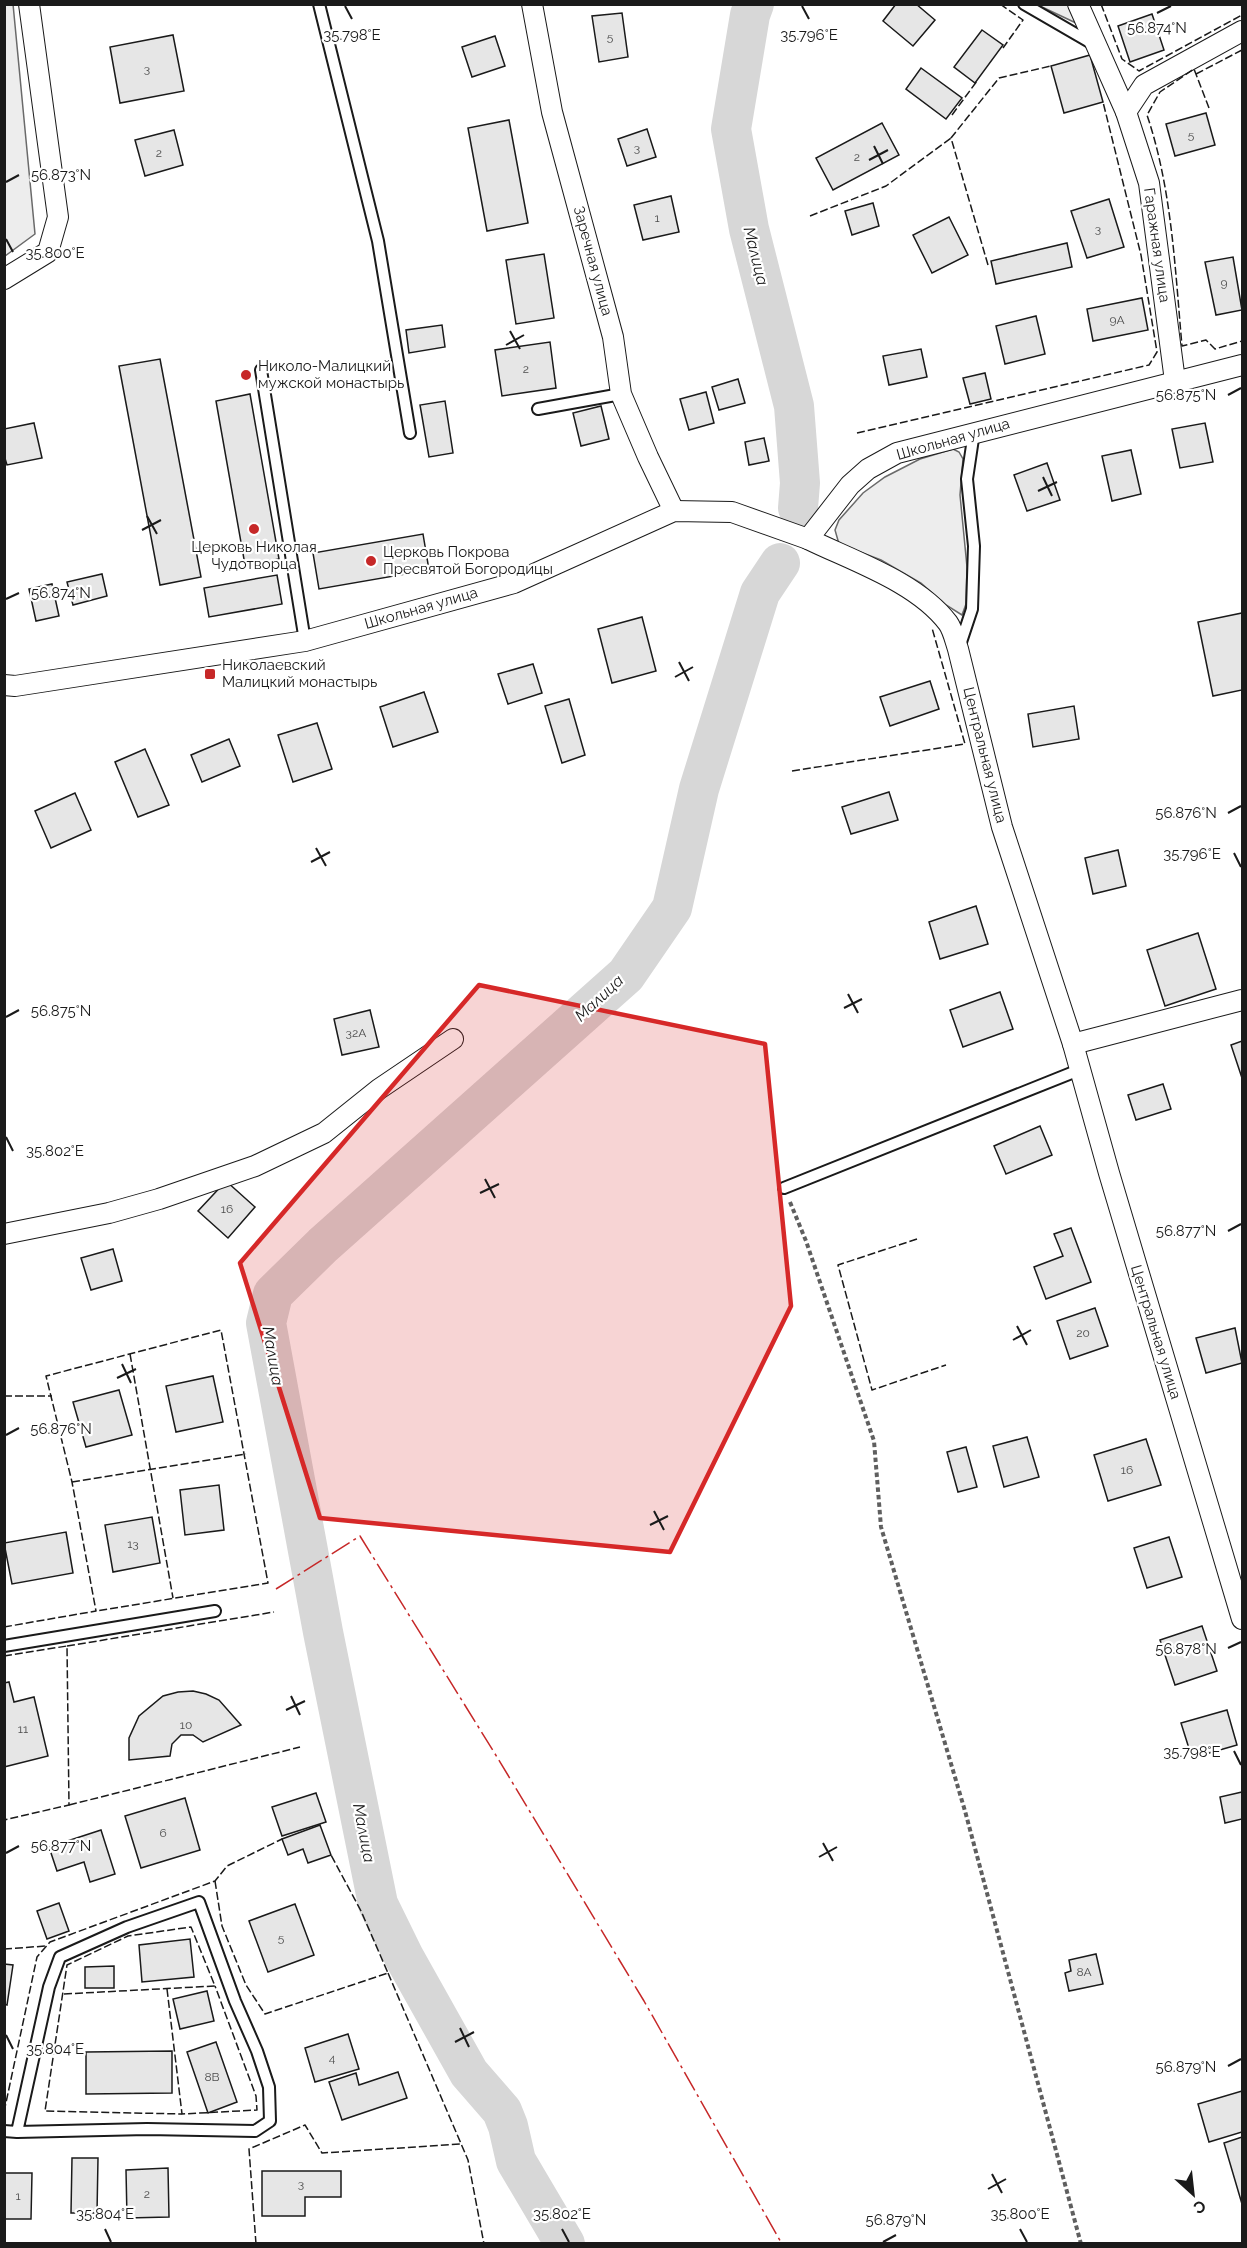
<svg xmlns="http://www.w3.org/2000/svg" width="1247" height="2248" font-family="Raleway,sans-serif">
  <rect width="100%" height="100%" fill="#fff"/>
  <g fill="#ededed" stroke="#6a6a6a" stroke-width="1.5">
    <path d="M13,4L35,234L5,256L4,5Z"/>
    <path d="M1039,5H1070L1076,23L1042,7Z"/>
    <path d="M953,449L959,452L963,459L960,495L967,567L966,604L962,615L946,605L921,583L881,560L839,544L835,530L839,520L863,493L885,477L920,459Z"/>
  </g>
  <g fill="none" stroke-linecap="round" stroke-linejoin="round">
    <g stroke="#d7d7d7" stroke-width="40">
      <path d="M754,4L750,15L731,129L749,229L794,406L800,483L798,508"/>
      <path d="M565,2244L516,2161L508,2126L502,2111L469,2073L404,1957L378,1904L323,1632L266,1323L273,1294L323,1245L626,975L672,908L699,789L760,593L780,563"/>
    </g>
  </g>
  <g fill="#e6e6e6" stroke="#1a1a1a" stroke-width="1.5">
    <path d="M896,4H916L935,20L913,46L883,21Z"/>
    <path d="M622,13L628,57L599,62L592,16Z"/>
    <path d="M1152,14L1164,50L1130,62L1118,26Z"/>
    <path d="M982,30L1003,45L975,83L954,67Z"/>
    <path d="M173,35L184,91L120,103L110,47Z"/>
    <path d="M495,36L505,66L472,77L462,47Z"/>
    <path d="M1090,55L1103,102L1064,113L1051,66Z"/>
    <path d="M921,68L962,98L946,119L906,89Z"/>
    <path d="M1206,113L1215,145L1175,156L1166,124Z"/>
    <path d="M509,120L528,223L487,231L468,128Z"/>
    <path d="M882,123L899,155L833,190L816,158Z"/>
    <path d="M647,129L656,157L627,166L618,139Z"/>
    <path d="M174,130L183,165L145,176L135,140Z"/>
    <path d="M671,196L679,232L643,240L634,205Z"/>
    <path d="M1109,199L1124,247L1087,258L1071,211Z"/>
    <path d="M873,203L879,226L852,235L845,211Z"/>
    <path d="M949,217L968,255L932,273L913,235Z"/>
    <path d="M1067,243L1072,267L996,284L991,261Z"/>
    <path d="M544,254L554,318L516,324L506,260Z"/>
    <path d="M1233,257L1242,310L1216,315L1205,262Z"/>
    <path d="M1142,298L1148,330L1093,341L1087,309Z"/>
    <path d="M1036,316L1045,354L1005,364L996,326Z"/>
    <path d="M442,325L445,347L409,353L406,330Z"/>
    <path d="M550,342L556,388L502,396L495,350Z"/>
    <path d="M921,349L927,377L889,385L883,356Z"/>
    <path d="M160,359L201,577L160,585L119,366Z"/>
    <path d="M985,373L991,399L970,404L963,378Z"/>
    <path d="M738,379L745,403L719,410L712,387Z"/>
    <path d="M706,392L714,423L689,430L680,399Z"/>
    <path d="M250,394L279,559L245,565L216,401Z"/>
    <path d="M445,401L453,453L429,457L420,405Z"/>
    <path d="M601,406L609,439L581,446L573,413Z"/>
    <path d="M34,423L42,458L7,465L4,455V429Z"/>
    <path d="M1205,423L1213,462L1180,468L1172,429Z"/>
    <path d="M764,438L769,461L749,465L745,442Z"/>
    <path d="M1131,450L1141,494L1112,501L1102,456Z"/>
    <path d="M1047,463L1060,500L1027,511L1014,475Z"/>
    <path d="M423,534L429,570L319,589L313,553Z"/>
    <path d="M102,574L107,596L73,605L67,582Z"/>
    <path d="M277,575L282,604L209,617L204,588Z"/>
    <path d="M52,584L59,616L36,621L29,589Z"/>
    <path d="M1242,613V690L1213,696L1198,622Z"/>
    <path d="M642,617L656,671L612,683L598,629Z"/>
    <path d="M533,664L542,693L508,704L498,674Z"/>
    <path d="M930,681L939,709L890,726L880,697Z"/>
    <path d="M424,692L438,732L393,747L380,707Z"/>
    <path d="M569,699L585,755L562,763L545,706Z"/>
    <path d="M1074,706L1079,739L1033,747L1028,714Z"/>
    <path d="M317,723L332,769L293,782L278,735Z"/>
    <path d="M229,739L240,766L202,782L191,755Z"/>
    <path d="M145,749L169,805L138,817L115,762Z"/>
    <path d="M889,792L898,820L851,834L842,807Z"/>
    <path d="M75,793L91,830L51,848L35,811Z"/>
    <path d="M1118,850L1126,886L1093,894L1085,858Z"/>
    <path d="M976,906L988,944L940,959L929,922Z"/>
    <path d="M1198,933L1216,989L1165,1006L1147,950Z"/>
    <path d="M1000,992L1013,1029L963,1047L950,1010Z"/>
    <path d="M370,1010L379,1047L342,1055L334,1019Z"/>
    <path d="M1242,1041V1078L1231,1045Z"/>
    <path d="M1163,1084L1171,1109L1136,1120L1128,1095Z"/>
    <path d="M1040,1126L1052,1155L1006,1174L994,1146Z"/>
    <path d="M226,1181L255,1207L228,1238L198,1211Z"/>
    <path d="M1071,1228L1091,1282L1046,1299L1034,1267L1063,1256L1054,1234Z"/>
    <path d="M113,1249L122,1281L91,1290L81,1258Z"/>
    <path d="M1095,1308L1108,1346L1070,1359L1057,1321Z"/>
    <path d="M1235,1328L1242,1363L1206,1373L1196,1338Z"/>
    <path d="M213,1376L223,1422L176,1432L166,1386Z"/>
    <path d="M119,1390L132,1435L86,1447L73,1402Z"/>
    <path d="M1027,1437L1039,1477L1004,1487L993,1446Z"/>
    <path d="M1146,1439L1161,1485L1108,1501L1094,1455Z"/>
    <path d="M966,1447L977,1487L958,1492L947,1452Z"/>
    <path d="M219,1485L224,1530L185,1535L180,1490Z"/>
    <path d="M152,1517L160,1563L113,1572L105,1525Z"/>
    <path d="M66,1532L73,1573L12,1584L4,1543Z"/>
    <path d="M1169,1537L1182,1577L1147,1588L1134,1548Z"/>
    <path d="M1202,1626L1217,1671L1175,1685L1160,1640Z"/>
    <path d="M9,1682L14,1702L34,1697L48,1756L4,1767V1683Z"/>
    <path d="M193,1691L206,1694L219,1700L241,1725L203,1742L193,1735H181L172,1744L170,1756L129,1760V1738L139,1716L163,1696L178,1692Z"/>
    <path d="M1227,1710L1237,1745L1192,1758L1181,1723Z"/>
    <path d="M1242,1792V1819L1225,1823L1220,1797Z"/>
    <path d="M316,1793L326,1822L282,1836L272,1807Z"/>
    <path d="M185,1798L200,1850L141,1868L125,1816Z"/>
    <path d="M320,1825L331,1855L308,1863L303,1849L288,1855L282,1839Z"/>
    <path d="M101,1830L115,1874L90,1882L84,1862L57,1871L49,1847Z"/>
    <path d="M59,1903L69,1931L47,1939L37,1911Z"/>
    <path d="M295,1904L314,1955L268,1972L249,1921Z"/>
    <path d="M190,1939L194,1977L142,1982L139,1945Z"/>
    <path d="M1096,1954L1103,1984L1069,1991L1065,1973L1071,1971L1069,1960Z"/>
    <path d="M4,1964L13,1965L7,2005L4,2004Z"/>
    <path d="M114,1966V1988H85V1967Z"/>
    <path d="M207,1991L214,2021L180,2029L173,1999Z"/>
    <path d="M348,2034L359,2069L315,2082L305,2048Z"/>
    <path d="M216,2042L237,2102L208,2113L187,2052Z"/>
    <path d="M172,2051V2093L86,2094V2052Z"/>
    <path d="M398,2072L407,2098L342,2120L329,2082L356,2073L359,2085Z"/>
    <path d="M1242,2091V2132L1209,2142L1198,2104Z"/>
    <path d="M1242,2137V2204L1224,2143Z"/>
    <path d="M72,2158H98L97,2213H71Z"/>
    <path d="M168,2168L169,2217L127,2218L126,2170Z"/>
    <path d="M262,2171H341V2197H305V2216H262Z"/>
    <path d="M4,2173H32L31,2219H4Z"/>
  </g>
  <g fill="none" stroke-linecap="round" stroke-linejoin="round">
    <defs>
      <g id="lane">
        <path d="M319,4L378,241L410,433"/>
        <path d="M1024,4L1093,44"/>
        <path d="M261,370L305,641"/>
        <path d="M538,409L621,394"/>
        <path d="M959,648L972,609L974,546L967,479L974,432"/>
        <path d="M784,1188L1079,1070"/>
        <path d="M4,1646L215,1611"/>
        <path d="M4,2131L17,2132L147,2129L255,2131L270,2121L269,2087L257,2051L235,2001L199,1902L127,1927L60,1957L49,1987L17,2132"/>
      </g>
      <g id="street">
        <path d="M532,4L552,112L613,337L621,394L648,457L674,511"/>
        <path d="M1078,4L1126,112"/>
        <path d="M4,279L48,252L58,217L29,4"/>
        <path d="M1175,381L1149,183L1126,112L1144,85L1242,31"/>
        <path d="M808,539C853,561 917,582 948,623C953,630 955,640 958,649L1002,827L1073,1044L1109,1173L1242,1619"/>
        <path d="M4,685L15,686L305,641L514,583L674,511L732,512L808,539L850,485L868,469L897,453L1242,365"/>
        <path d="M1073,1044L1242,1000"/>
        <path d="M4,1234L109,1213L159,1199L255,1166L324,1133L379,1089L453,1039"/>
      </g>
    </defs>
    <use href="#lane" stroke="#1a1a1a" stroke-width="14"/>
    <use href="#street" stroke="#1a1a1a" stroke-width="22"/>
    <path stroke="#5f5f5f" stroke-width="4" stroke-dasharray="4.5 3" stroke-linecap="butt" d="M790,1202L806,1241L874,1441L881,1527L965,1811L1081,2244"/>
    <use href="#lane" stroke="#fff" stroke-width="10"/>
    <use href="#street" stroke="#fff" stroke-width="20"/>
    <g stroke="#1a1a1a" stroke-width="1.5" stroke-dasharray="8 3" stroke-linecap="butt">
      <path d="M1000,4L1023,20L1003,48"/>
      <path d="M1101,4L1122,59L1139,71L1242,15"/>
      <path d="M1196,74L1242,50"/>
      <path d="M1209,108L1194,69L1160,92L1147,115C1172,189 1175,269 1182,346L1206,340L1215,349L1242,341"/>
      <path d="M952,115L977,81"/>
      <path d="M810,216L886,186L951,138"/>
      <path d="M988,265L951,138L999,78L1051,66"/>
      <path d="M857,433L1149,365L1157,352L1141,255L1103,102"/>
      <path d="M792,771L965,744L932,628"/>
      <path d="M917,1239L838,1265L872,1390L946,1365"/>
      <path d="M130,1354L173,1598"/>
      <path d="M4,1396H52"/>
      <path d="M72,1482L246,1454"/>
      <path d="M4,1627L96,1611L72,1482L46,1376L221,1330L268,1583L96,1611"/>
      <path d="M67,1646L274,1612"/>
      <path d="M4,1656L67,1646L69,1805L4,1820"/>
      <path d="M69,1805L300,1747"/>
      <path d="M215,1881L222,1926L246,1985L265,2014L388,1973L361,1911L331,1855"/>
      <path d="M4,1949L46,1946"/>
      <path d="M388,1973L468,2160L484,2244"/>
      <path d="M167,1989L182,2114L257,2110L256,2096L215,1986"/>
      <path d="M64,1994L215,1986L191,1927L128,1936L67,1965L45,2111L182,2114"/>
      <path d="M4,2112L37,1957L50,1942L215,1881L227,1866L282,1839"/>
      <path d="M256,2244L249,2149L305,2125L322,2153L461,2144"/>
    </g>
    <path stroke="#c62828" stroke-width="1.5" stroke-dasharray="21 4.5 3 4.5" stroke-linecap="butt" d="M276,1589L360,1536L497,1757L644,2001L782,2244"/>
  </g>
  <path fill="#d62828" fill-opacity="0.2" stroke="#d62828" stroke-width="4.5" stroke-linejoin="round" d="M479,985L765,1044L791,1306L670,1552L320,1518L240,1263Z"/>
  <path fill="none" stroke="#1a1a1a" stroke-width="2" d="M345,6L352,19M802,6L809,19M1157,13L1171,6M874,146L883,164M869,160L888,150M6,182L19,175M6,239L13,252M510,331L520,349M506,345L524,335M1228,395L1241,388M1043,477L1052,496M1038,491L1057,482M147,516L157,534M142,530L161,520M6,599L19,593M679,662L689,681M675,677L693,667M1228,813L1241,806M316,848L326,866M1234,853L1241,867M311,862L330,852M848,994L858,1013M844,1008L862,999M6,1017L19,1010M6,1137L13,1151M485,1179L495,1198M480,1193L499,1184M1228,1231L1241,1224M1017,1326L1027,1345M1013,1340L1031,1330M122,1364L131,1383M117,1378L136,1369M6,1435L19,1428M654,1511L664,1530M650,1525L668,1516M1228,1648L1241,1642M291,1696L300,1715M286,1710L305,1701M1234,1751L1241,1765M823,1843L833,1861M6,1853L19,1846M819,1857L837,1847M460,2028L469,2047M6,2035L13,2049M455,2042L474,2032M1228,2066L1241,2059M992,2174L1002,2193M988,2189L1006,2179M105,2229L111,2242M562,2229L569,2242M1020,2229L1027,2242M883,2242L896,2235"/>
  <g fill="#c62828" stroke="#fff" stroke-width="2">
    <circle cx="246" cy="375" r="6"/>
    <circle cx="254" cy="529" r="6"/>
    <circle cx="371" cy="561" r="6"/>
    <rect x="204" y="668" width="12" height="12" rx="3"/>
  </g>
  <g text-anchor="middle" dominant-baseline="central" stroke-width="4.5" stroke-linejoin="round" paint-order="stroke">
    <g font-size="12" fill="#4d4d4d">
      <text x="610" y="37">5</text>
      <text x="147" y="69">3</text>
      <text x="1191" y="135">5</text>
      <text x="637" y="148">3</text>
      <text x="159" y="153">2</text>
      <text x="857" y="157">2</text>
      <text x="657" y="218">1</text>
      <text x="1098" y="229">3</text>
      <text x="1224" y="283">9</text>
      <text x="1117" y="320">9А</text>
      <text x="526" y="369">2</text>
      <text x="356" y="1033">32А</text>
      <text x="227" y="1209">16</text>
      <text x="1083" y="1333">20</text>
      <text x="1127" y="1470">16</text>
      <text x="133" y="1544">13</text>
      <text x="186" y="1725">10</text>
      <text x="23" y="1729">11</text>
      <text x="163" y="1833">6</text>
      <text x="281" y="1938">5</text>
      <text x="1084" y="1972">8А</text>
      <text x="332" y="2058">4</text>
      <text x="212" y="2077">8В</text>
      <text x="301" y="2184">3</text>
      <text x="147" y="2194">2</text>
      <text x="18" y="2196">1</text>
    </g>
    <g font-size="15" fill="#1a1a1a" stroke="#fff">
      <text transform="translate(1157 245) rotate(82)">Гаражная улица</text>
      <text transform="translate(593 261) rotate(75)">Заречная улица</text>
      <text transform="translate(953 439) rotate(-16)">Школьная улица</text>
      <text transform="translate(421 608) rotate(-16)">Школьная улица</text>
      <text transform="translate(985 755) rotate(76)">Центральная улица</text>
      <text transform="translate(1156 1332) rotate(73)">Центральная улица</text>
    </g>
    <g font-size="15" fill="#1a1a1a" stroke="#fff" text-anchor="start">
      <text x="258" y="366">Николо-Малицкий<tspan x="258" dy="17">мужской монастырь</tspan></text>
      <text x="254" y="547" text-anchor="middle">Церковь Николая<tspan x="254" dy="17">Чудотворца</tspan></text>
      <text x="383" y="552">Церковь Покрова<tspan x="383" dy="17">Пресвятой Богородицы</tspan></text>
      <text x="222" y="665">Николаевский<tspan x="222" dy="17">Малицкий монастырь</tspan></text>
    </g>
    <g font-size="16" font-style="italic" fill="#1a1a1a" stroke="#fff">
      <text transform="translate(756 256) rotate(76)">Малица</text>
      <text transform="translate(599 998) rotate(-43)">Малица</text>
      <text transform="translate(273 1356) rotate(80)">Малица</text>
      <text transform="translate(364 1833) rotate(79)">Малица</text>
    </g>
  </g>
  <g font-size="15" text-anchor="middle" fill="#1a1a1a" stroke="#fff" stroke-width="4.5" stroke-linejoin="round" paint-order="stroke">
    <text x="1157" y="33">56.874°N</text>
    <text x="352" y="40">35.798°E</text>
    <text x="809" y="40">35.796°E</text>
    <text x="61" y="180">56.873°N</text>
    <text x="55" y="258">35.800°E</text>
    <text x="1186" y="400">56.875°N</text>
    <text x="61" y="598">56.874°N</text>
    <text x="1186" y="818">56.876°N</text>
    <text x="1192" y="859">35.796°E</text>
    <text x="61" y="1016">56.875°N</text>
    <text x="55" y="1156">35.802°E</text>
    <text x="1186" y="1236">56.877°N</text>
    <text x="61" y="1434">56.876°N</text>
    <text x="1186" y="1654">56.878°N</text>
    <text x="1192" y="1757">35.798°E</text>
    <text x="61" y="1851">56.877°N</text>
    <text x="55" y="2054">35.804°E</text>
    <text x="1186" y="2072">56.879°N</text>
    <text x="105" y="2219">35.804°E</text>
    <text x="562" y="2219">35.802°E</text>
    <text x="1020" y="2219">35.800°E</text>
    <text x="896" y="2225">56.879°N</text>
  </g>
  <rect width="1247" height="2248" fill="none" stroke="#1a1a1a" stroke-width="12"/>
  <g transform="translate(1193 2194) rotate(153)" stroke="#ffffff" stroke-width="4.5" paint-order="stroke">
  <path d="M0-4.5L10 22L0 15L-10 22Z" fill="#1a1a1a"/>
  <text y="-9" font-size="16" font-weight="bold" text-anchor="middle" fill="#1a1a1a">С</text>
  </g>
</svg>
